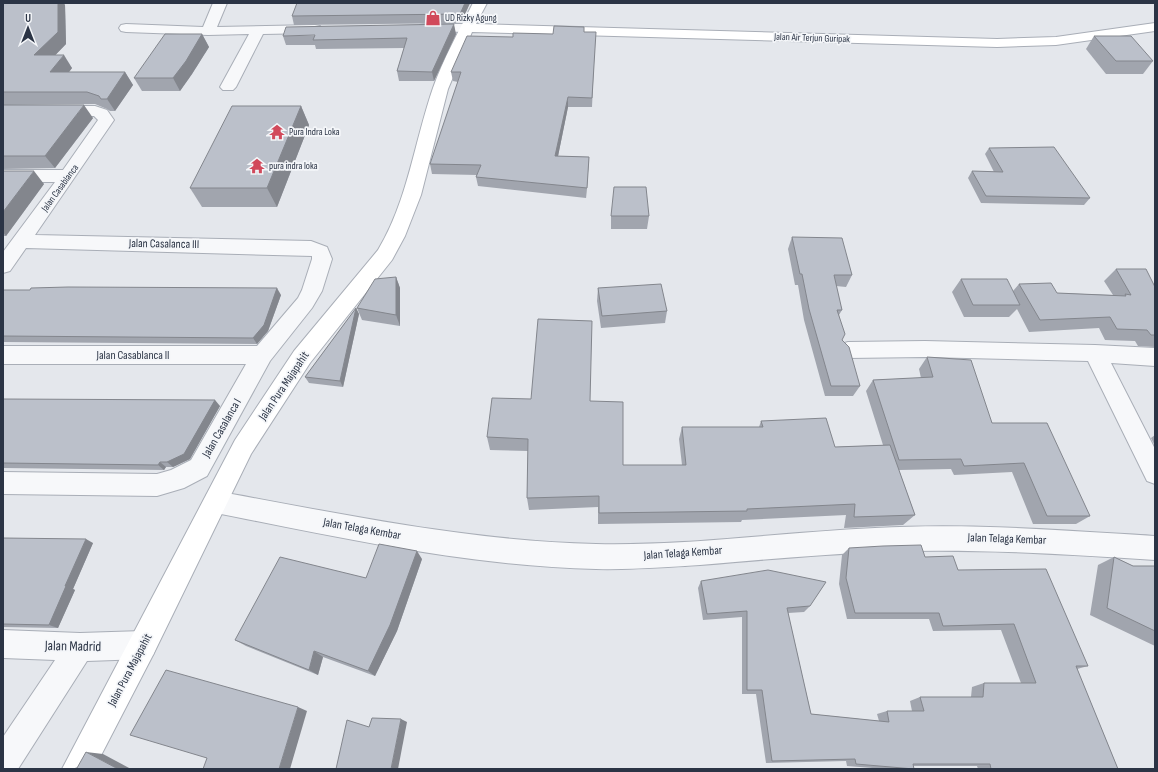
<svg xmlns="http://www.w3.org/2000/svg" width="1158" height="772" font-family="'Sofia Sans Condensed',sans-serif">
  <rect width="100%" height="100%" fill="#e4e7ec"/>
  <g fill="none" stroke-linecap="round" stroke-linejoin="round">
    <defs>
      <g id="street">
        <path d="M213,3H227L217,27L315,25L320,26L322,29L320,32L315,33L263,34L236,87L233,90H223L220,87L249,34L208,35L126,32L121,31L119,28L121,25L126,24L203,27Z"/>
        <path d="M425,24H468L473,25L475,28L473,31L468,32L420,31L418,28L420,25Z"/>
        <path d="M3,106H95L107,110L114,120L35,235L311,241L327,247L332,259L322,291L312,308L270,361L207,476L184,488L157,496L3,494V472L157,474L171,470L191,460L246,364H3V346H257L298,298L302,290L312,259V256L26,248L10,271L3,273V252L55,182H3V170H63L98,120L94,116H3Z"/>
        <path d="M925,341L1095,345L1155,348V366L1111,363L1155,449V484L1147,481L1088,361L925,357L848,358L841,356L837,350L841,344L848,342Z"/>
        <path d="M216,491C342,514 468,541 596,544C689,546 783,532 875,528C969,523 1062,530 1155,536V560C1062,554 969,548 875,552C817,555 758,560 700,565C665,567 631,570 596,569C467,566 342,538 216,513L207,510L204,502L207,494Z"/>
        <path d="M3,630L80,633L143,631L153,635L157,645L153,655L143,659L87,661L18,769H3V737L55,660L3,658Z"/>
      </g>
      <path id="secondary" d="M473,3H487L476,24L997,39L1056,37L1155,23V31L1056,45L997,47L472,32L448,89L421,195L405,236L392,260L310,363L251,454L153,655L94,769H62L235,440L294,351L378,250C408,200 414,143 433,88C443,59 459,31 473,3Z"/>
    </defs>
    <use href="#street" stroke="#a9aeb7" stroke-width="2"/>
    <use href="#secondary" stroke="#a9aeb7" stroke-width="2"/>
    <use href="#street" fill="#f7f8fa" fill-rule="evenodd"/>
    <use href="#secondary" fill="#fff" fill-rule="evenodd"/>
  </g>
  <g fill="#a1a5ae">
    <path d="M3,3L65,5L66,44L55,55L72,68L69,72H125L133,85L115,111H110L107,109L95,104L3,105Z"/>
    <path d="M470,3L461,23L294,25L292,16Z"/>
    <path d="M584,32L595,42L592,107H568L558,156L589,157L586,198L478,186L476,177L477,175L432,174L430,164L458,82L453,81L451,72L513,37Z"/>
    <path d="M202,34L209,47L192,74L180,91H142L134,78Z"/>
    <path d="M456,34L434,81H399L397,71L404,48L316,49L315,45H286L283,36Z"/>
    <path d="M1094,36L1153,61L1143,74H1106L1086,49Z"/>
    <path d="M3,105L93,118L55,168L3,169Z"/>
    <path d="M301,106L309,125L277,207H202L190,188Z"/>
    <path d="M989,148L1090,198L1084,205L981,203L968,178L972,171L994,172L985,154Z"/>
    <path d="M3,171L44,184L6,236H3Z"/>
    <path d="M611,216H649L647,229H611Z"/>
    <path d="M792,237L852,275L846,287L836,286L842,310L839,315L842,340L860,386L853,396H825L804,320L798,285H795L788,249Z"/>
    <path d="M1116,269L1155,287V347L1138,346L1135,341L1105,340L1099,328L1029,332L1017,309L1009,317H964L952,292L961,279L1013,291L1019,284L1057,293L1113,295L1104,281Z"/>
    <path d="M396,277L400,288V326L362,320L357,308Z"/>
    <path d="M598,288L667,311L665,323L601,328L597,301Z"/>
    <path d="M3,290L281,295L268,331L257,344L3,342Z"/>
    <path d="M356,308L359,314L343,387L309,383L305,377Z"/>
    <path d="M927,357L992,423L1090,516L1076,524H1033L1012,472L954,475L951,469L899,470L915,515L903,525L844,528L846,515L742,520L741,522L598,524V507L529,510L527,498L528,451L490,450L487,437L590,401L623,465H682L679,439L682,427H759L761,421L835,447L883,445L866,391L873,380L921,378L919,369Z"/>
    <path d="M3,399L220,406L190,459L173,467H166L164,470L3,468Z"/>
    <path d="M1155,435V446L1151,438Z"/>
    <path d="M3,538L93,543L73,589L75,590L58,628L3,627Z"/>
    <path d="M849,548L925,557L958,570L1088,666L1077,669L1118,769H978L977,766H913L914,769H885L847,766L846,761L766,763L756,694H742V617L703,620L698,588L701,581L810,606L804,612L788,613L811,714L879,721L877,714L887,711H912L910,701L920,697H971L972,687L984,683H1021L1001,630L933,631L929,619H847L839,584L842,555Z"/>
    <path d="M1114,557L1133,566H1155V646L1090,615L1098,565Z"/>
    <path d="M422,559L397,631L375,676L323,657L318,675L246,646L235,640L366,578Z"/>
  </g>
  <g fill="#83868d">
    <path d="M58,3H64L65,5L66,44L43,68L34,55Z"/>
    <path d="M465,3H470L461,23L460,14Z"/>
    <path d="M454,24L456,34L434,81L432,72Z"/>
    <path d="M202,34L209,47L192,74L180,91L173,78Z"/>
    <path d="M64,55L72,68L59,85L50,72Z"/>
    <path d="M125,72L133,85L115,111L107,99Z"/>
    <path d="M568,97V107L556,166L555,156Z"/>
    <path d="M84,105L93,118L55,168L45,156Z"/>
    <path d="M301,106L309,125L277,207L267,188Z"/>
    <path d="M589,157L588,167L586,198L587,188Z"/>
    <path d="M34,171L44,184L6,236L3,232V212Z"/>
    <path d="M396,277L400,288V326L396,315Z"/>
    <path d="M277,288L281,295L268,331L257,344L253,338Z"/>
    <path d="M356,308L359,314L343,387L340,381Z"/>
    <path d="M215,400L220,406L190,459L173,467L167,462Z"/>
    <path d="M160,462L166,467L164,470L158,465Z"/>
    <path d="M86,539L93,543L73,589L75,590L58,628L49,625L65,586Z"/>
    <path d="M417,551L422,559L397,631L375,676L368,671Z"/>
    <path d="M314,651L323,657L318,675L309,670Z"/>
    <path d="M298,707L307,711L290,769H279Z"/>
    <path d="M401,719L407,722L398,769H391Z"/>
    <path d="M86,752L103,754L131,769H118Z"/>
  </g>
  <g fill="#bbc0ca" stroke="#83868d">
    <path d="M3,3H58V32L34,55H64L50,72H125L107,99H101L99,96L87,92H3Z"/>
    <path d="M297,3H465L460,14L292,16Z"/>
    <path d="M454,24L432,72L397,71L407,38L313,40L315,35L283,36L286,27Z"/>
    <path d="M554,26L584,27V32H596L592,98L568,97L555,156L589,157L587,188L476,177L481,165L430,164L461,72H451L467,36L513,37V33L553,34Z"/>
    <path d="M165,34H202L186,61L173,78H134Z"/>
    <path d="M1094,36H1131L1153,61H1116Z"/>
    <path d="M3,105H84L45,156H3Z"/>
    <path d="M232,106H301L267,188H190Z"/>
    <path d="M1054,147L1090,198L986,196L972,171L1003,172L989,148Z"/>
    <path d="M3,171H34L3,212Z"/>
    <path d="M614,187H646L649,216H611Z"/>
    <path d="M792,237L842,238L852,275H834L842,310H837L845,334L842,340L849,347L860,386H831L809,309L802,274H800Z"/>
    <path d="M1116,269H1146L1155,287V335H1151L1147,330L1117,329L1110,317L1040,320L1019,284L1051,283L1057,293L1126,296L1125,294L1131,295Z"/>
    <path d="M396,277V315L357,308L375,279Z"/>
    <path d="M961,279H1007L1020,305H973Z"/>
    <path d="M661,284L667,311L602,316L598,288Z"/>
    <path d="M68,287L277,288L264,325L253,338L3,336V290H30L31,288Z"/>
    <path d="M356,308L340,381L305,377Z"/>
    <path d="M538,319L592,321L590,401L623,402V465H686L682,427H763L761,421L826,418L835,447L890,445L915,515L854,517L855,504L747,509V511L599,513V496L527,498L528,439L487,437L492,398L531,399Z"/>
    <path d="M927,357L971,360L992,423H1047L1090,516H1047L1024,463L964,466L961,459L899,460L873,380L933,377Z"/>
    <path d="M3,399L215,400L184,454L167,462H160L158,465L3,463Z"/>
    <path d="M3,538L86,539L65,586H66L49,625L3,624Z"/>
    <path d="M379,544L417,551L390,625L368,671L314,651L309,670L235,640L280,557L366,578Z"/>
    <path d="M921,545L925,557L953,556L958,570L1046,569L1088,666H1076L1118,769H991L990,764H913L914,769L856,764L855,759L772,761L762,690H747V611L707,614L701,581L768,570L826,582L810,606L787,608L811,714L889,722L887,711H924L920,697H983L984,683H1036L1014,624L943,626L939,613H855L846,578L849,548L883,546Z"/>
    <path d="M1114,557L1133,566H1155V631L1107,608Z"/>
    <path d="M166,670L298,707L279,769H203L207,758L130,735Z"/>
    <path d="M372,718L401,719L391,769H336L347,720L369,727Z"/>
    <path d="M86,752L118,769H72L77,768Z"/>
  </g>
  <defs>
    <symbol id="shop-bare" viewBox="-9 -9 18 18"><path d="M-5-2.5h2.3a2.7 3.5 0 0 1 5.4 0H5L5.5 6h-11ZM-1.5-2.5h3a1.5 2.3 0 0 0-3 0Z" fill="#d1495b" stroke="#f4f6f9" stroke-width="2.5" paint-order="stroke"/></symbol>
    <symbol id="temple-bare" viewBox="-9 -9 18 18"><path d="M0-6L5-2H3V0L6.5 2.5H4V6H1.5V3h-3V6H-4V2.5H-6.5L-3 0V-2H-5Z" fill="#d1495b" stroke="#f4f6f9" stroke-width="2.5" paint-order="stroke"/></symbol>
  </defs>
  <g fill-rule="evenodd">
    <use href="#shop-bare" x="422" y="7" width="22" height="22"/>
    <use href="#temple-bare" x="266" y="121" width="22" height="22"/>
    <use href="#temple-bare" x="246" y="155" width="22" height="22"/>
  </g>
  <g text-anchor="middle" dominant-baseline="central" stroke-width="3.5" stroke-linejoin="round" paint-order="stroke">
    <g font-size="10" fill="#2b3445" stroke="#f4f6f9" text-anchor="start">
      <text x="445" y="18">UD Rizky Agung</text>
      <text x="289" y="132">Pura Indra Loka</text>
      <text x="269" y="166">pura indra loka</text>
    </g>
    <g font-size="10" fill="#2b3445" stroke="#f4f6f9">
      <text transform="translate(812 38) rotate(2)">Jalan Air Terjun Guripak</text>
      <text transform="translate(60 188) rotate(-54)">Jalan Casablanca</text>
    </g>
    <g font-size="12" fill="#2b3445" stroke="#f4f6f9">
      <text transform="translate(164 244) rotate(1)">Jalan Casalanca III</text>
      <text x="133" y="355">Jalan Casablanca II</text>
      <text transform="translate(284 386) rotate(-56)">Jalan Pura Majapahit</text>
      <text transform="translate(222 428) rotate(-60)">Jalan Casalanca I</text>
      <text transform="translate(362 529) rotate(10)">Jalan Telaga Kembar</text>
      <text transform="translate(1007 539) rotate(2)">Jalan Telaga Kembar</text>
      <text transform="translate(683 553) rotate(-4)">Jalan Telaga Kembar</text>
      <text transform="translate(130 670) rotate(-62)">Jalan Pura Majapahit</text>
    </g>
    <g font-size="14" fill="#2b3445" stroke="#f4f6f9">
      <text transform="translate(73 646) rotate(1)">Jalan Madrid</text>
    </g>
  </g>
  <rect width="1158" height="772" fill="none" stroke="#2b3445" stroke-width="8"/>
  <g transform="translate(28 28)" stroke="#f4f6f9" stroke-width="3" paint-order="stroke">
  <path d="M0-3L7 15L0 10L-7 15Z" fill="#2b3445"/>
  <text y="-6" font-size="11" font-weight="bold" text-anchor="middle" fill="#2b3445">U</text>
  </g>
</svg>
